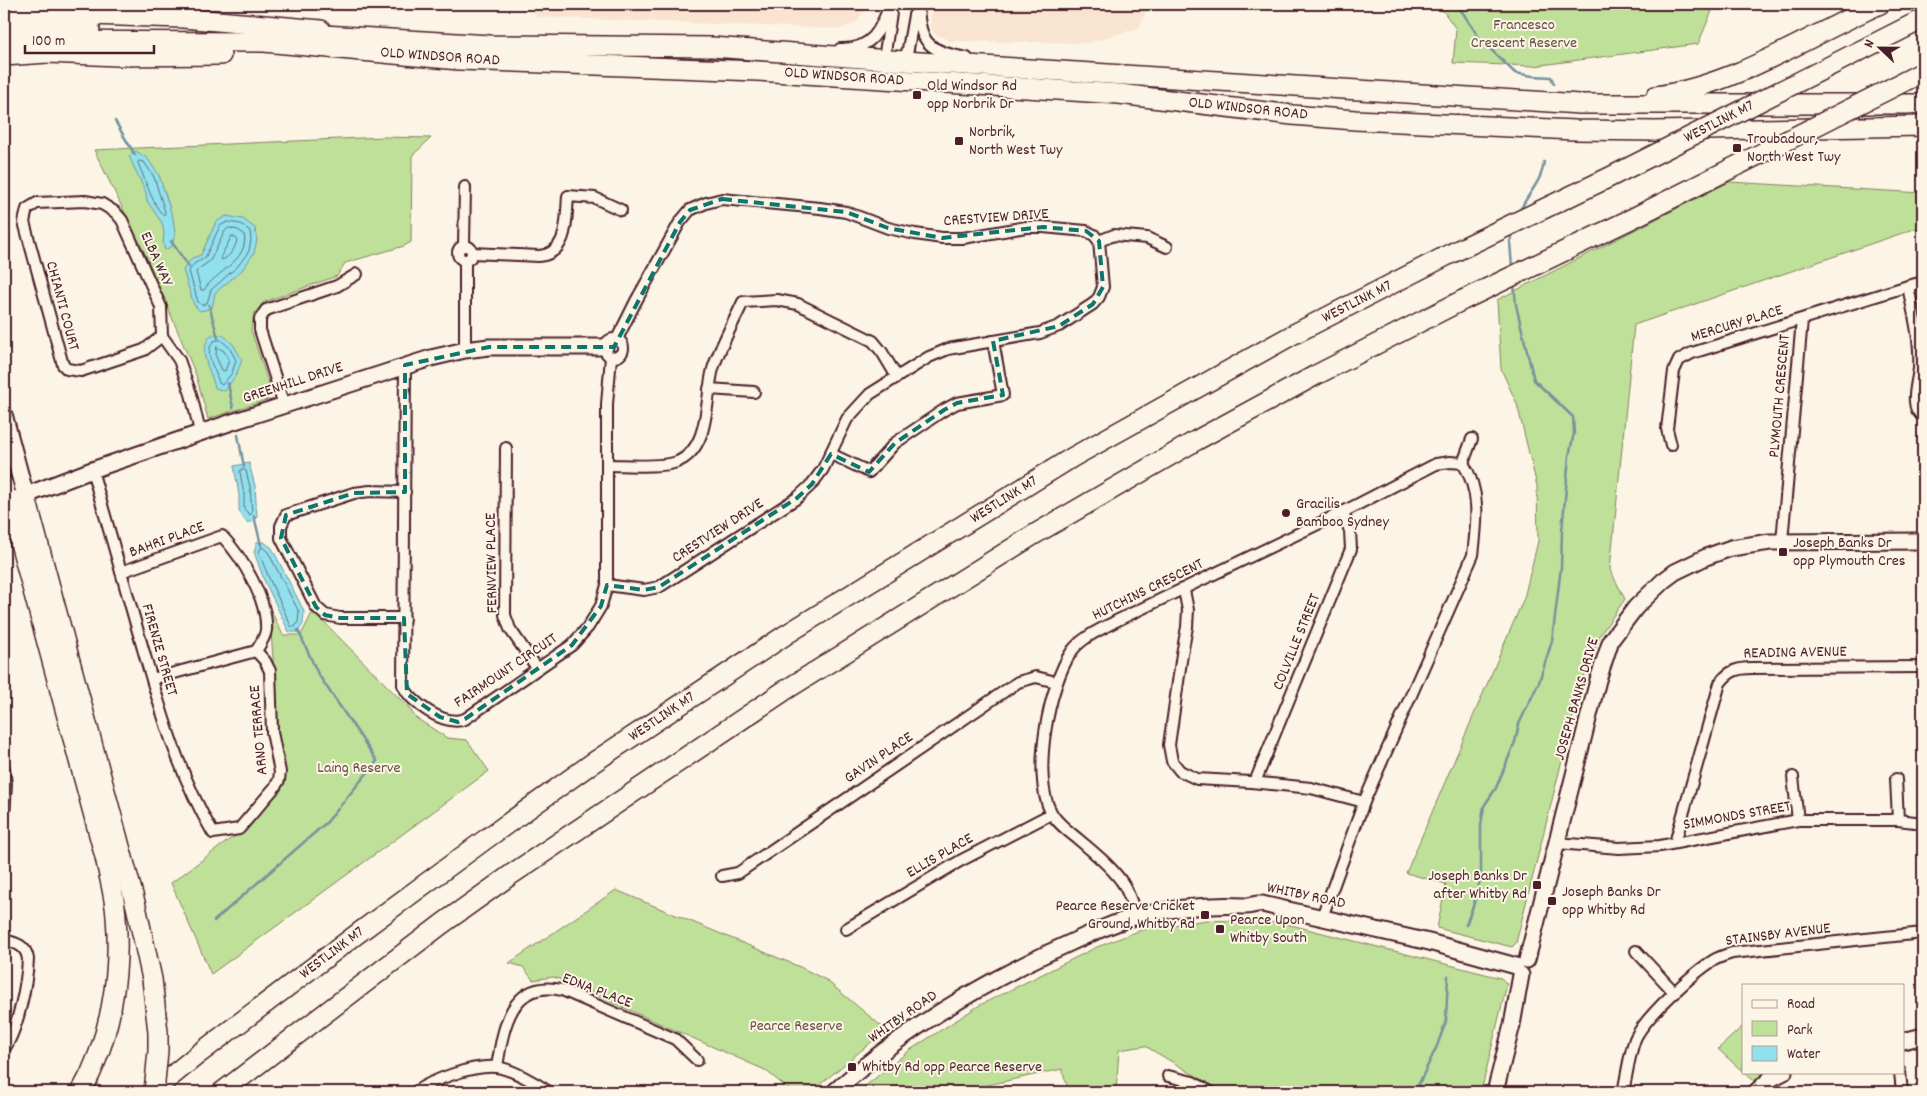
<svg xmlns="http://www.w3.org/2000/svg" width="1927" height="1096" font-family="Dekko,sans-serif">
  <rect width="100%" height="100%" fill="#fcf5e5"/>
  <filter id="ink" filterUnits="userSpaceOnUse"><feTurbulence type="fractalNoise" baseFrequency=".02" numOctaves="2"/><feDisplacementMap in="SourceGraphic" scale="10" xChannelSelector="R" yChannelSelector="G"/><feConvolveMatrix kernelMatrix="1 2 1 2 8 2 1 2 1" color-interpolation-filters="sRGB"/></filter>
  <g filter="url(#ink)">
    <g fill="#f8e4d1">
      <path d="M140,4H396L399,13Z"/>
      <path d="M531,4H866L858,21L841,29L536,17Z"/>
      <path d="M932,4H1149L1139,28L1088,43L950,41L935,34L932,30L930,25Z"/>
    </g>
    <g fill="#bfe098" stroke="#848062">
      <path d="M1430,4H1715L1698,44L1534,66L1453,63L1456,29L1439,5Z"/>
      <path d="M384,137L431,138L412,156L411,242L404,246L345,263L337,276L264,302L254,314L251,330L271,391L267,400L208,419L196,375L147,258L94,150Z"/>
      <path d="M1729,182L1923,193V227L1917,228L1634,325L1610,570L1625,599L1600,635L1581,685L1516,943L1512,947L1437,928L1446,884L1406,873L1524,598L1538,541L1537,486L1517,404L1501,369L1497,300Z"/>
      <path d="M269,607L283,635H301L313,611L409,708L416,718L447,738L467,740L489,771L211,974L171,883L252,823L285,780L279,735Z"/>
      <path d="M616,890L800,967L826,980L886,1030L811,1092H792L765,1070L602,998L582,987L553,977L533,980L523,967L509,963Z"/>
      <path d="M1207,920L1283,923L1501,978L1507,984L1481,1092H1223L1145,1046L1119,1050L1116,1092H1069L1062,1069L955,1092H858L910,1050L980,1005L1097,947L1141,930Z"/>
      <path d="M1743,1026V1072L1718,1049Z"/>
      <path d="M1744,1072H1767L1755,1082Z"/>
    </g>
    <g fill="#90e0ed" stroke="#74939f">
      <path d="M136,151L147,158L159,175L173,218L175,234L172,246L165,250L163,244L164,233L162,223L147,201L146,193L129,156Z"/>
      <path d="M226,216L243,219L255,228L257,240L254,253L242,270L215,293L212,308L200,311L194,305L183,270L192,258L201,255L216,222Z"/>
      <path d="M211,335H223L233,344L242,360L236,375L225,391L215,388C211,368 196,354 211,335Z"/>
      <path d="M249,463L255,486L257,516L251,522H246L239,511V495L234,466Z"/>
      <path d="M257,542H264L272,548L304,611L303,624L298,632H289L264,580L254,552Z"/>
    </g>
    <g fill="none" stroke-linecap="round" stroke-linejoin="round">
      <g stroke="#666c79" stroke-width="1">
        <path d="M139,161L144,162L154,177L165,212L164,215C155,211 143,174 138,163Z"/>
        <path d="M228,222L241,224L250,231L251,240L249,251L238,266L211,290L207,303L202,305L198,302L189,271L195,263L205,258L220,226Z"/>
        <path d="M229,228L238,230L244,234C250,260 215,272 204,290H201L196,272L200,268L210,261L225,231Z"/>
        <path d="M232,236L237,239C236,247 230,257 222,260L221,257Z"/>
        <path d="M221,340L229,347L236,360L232,373L222,385L219,383C216,369 202,353 214,341Z"/>
        <path d="M217,347L224,351L229,360L225,371L222,370L216,357Z"/>
        <path d="M242,469L246,471L250,487L252,513L250,515L244,509V494L240,472Z"/>
        <path d="M262,547L268,552L299,612L298,622L295,627L291,626L269,578L259,553Z"/>
      </g>
      <g stroke="#74939f" stroke-width="2.5">
        <path d="M1457,4L1480,39L1515,73L1533,76L1551,77L1554,84"/>
        <path d="M115,121L135,155"/>
        <path d="M1520,211C1527,194 1542,182 1544,162"/>
        <path d="M171,241L189,267"/>
        <path d="M1512,267L1510,242L1513,233"/>
        <path d="M209,305L218,338"/>
        <path d="M228,383L233,408"/>
        <path d="M238,435L244,467"/>
        <path d="M254,516L261,545"/>
        <path d="M214,921L327,822L377,761L318,674L298,630"/>
        <path d="M1466,925L1476,898L1481,875V825L1484,806L1496,788L1515,742L1519,724L1539,682L1552,641L1561,567L1562,531L1569,456L1574,433L1573,417L1534,380L1516,305L1514,283"/>
        <path d="M1415,1092L1437,1046L1446,1021L1448,976"/>
      </g>
      <defs>
        <g id="street">
          <path d="M918,4C919,44 929,51 967,58"/>
          <path d="M840,49C872,50 881,30 890,4"/>
          <path d="M884,59L891,13"/>
          <path d="M904,61L908,49L914,15"/>
          <path d="M1099,241L1114,235L1147,238L1167,247"/>
          <circle cx="465" cy="253" r="7"/>
          <path d="M464,246L465,187"/>
          <path d="M472,253L539,256C569,253 566,219 568,196L595,198L621,210"/>
          <path d="M465,260V350"/>
          <path d="M1908,286C1913,313 1921,340 1919,368C1918,382 1908,408 1923,416"/>
          <path d="M162,336L161,307L122,220L115,212L102,204L85,201L37,203L27,209L24,222L63,365L67,369L81,371L144,350L162,336L179,360L191,394L200,432"/>
          <circle cx="614" cy="348" r="9"/>
          <path d="M405,365L403,685C410,703 445,727 465,719L572,645L588,627L601,606L607,585V404L611,357"/>
          <path d="M709,389L754,392"/>
          <path d="M284,405L260,330V319L266,310L337,286L357,274"/>
          <path d="M1671,445L1667,429L1674,371L1679,360L1692,353L1908,286L1923,282"/>
          <path d="M506,448L505,615L510,629L537,668"/>
          <path d="M831,454L869,472L895,443L944,410L957,403L1003,395L993,341"/>
          <path d="M1463,463L1472,439"/>
          <path d="M608,465C625,465 661,468 677,462C711,448 705,398 713,369C720,346 733,324 743,302L777,300L798,304L873,341L882,352L897,377"/>
          <path d="M92,470C108,527 124,584 141,642C160,708 178,773 213,833L239,829L275,787L279,780L280,772L272,732L270,671L265,661L256,651"/>
          <path d="M1782,541L1802,320"/>
          <path d="M121,572L222,536C242,557 268,600 266,630C265,638 260,645 256,651"/>
          <path d="M607,585L644,590L659,587L797,498L812,484L823,469L847,419L870,394L897,377L929,357L948,349L1040,333L1059,326L1093,304L1099,297L1103,287L1099,241L1094,235L1086,231L1043,227H1026L963,238H942L915,234L888,228L846,212L820,208L722,199L706,203L690,210L680,222L636,301L617,339"/>
          <path d="M1184,590L1188,610L1187,627L1182,654L1169,745L1172,761L1180,771L1197,779L1251,782L1311,788L1364,802"/>
          <path d="M404,618H340L325,615L316,607L281,538V526L286,515L354,493L370,491L405,492"/>
          <path d="M152,679L256,651"/>
          <path d="M4,769L6,784L4,818"/>
          <path d="M1793,777L1798,820"/>
          <path d="M1896,779L1898,820"/>
          <path d="M1255,782L1351,549L1350,531L1343,512"/>
          <path d="M1557,843L1619,848L1660,846L1798,820H1898L1923,823"/>
          <path d="M1675,843L1720,683C1729,671 1737,668 1752,668L1923,667"/>
          <path d="M722,876L738,873L1018,682L1036,677L1056,682"/>
          <path d="M1137,917C1132,905 1129,892 1122,882C1110,865 1093,852 1078,839C1069,832 1056,822 1051,812C1031,776 1049,684 1072,651C1082,637 1102,629 1116,621L1343,512L1436,464L1450,462L1463,463"/>
          <path d="M1322,917L1364,802L1473,555C1477,521 1481,492 1463,463"/>
          <path d="M846,929L960,861L1051,814"/>
          <path d="M4,940C16,943 26,945 28,959C27,983 18,1030 4,1049"/>
          <path d="M1636,951L1675,993"/>
          <path d="M497,1067C503,1029 510,979 562,990L675,1039L697,1060"/>
          <path d="M1900,1072L1902,1092"/>
          <path d="M1168,1076L1193,1082L1211,1092"/>
          <path d="M415,1092C434,1079 473,1065 496,1067C512,1069 536,1083 549,1092"/>
          <path d="M1623,1092C1627,1075 1629,1055 1635,1039C1645,1017 1693,973 1714,960C1719,957 1726,955 1732,953L1923,933"/>
        </g>
        <g id="secondary">
          <path d="M16,499L92,470L229,423L431,358L465,350L489,347H605"/>
          <path d="M1527,960L1598,680L1611,640L1636,607L1663,581L1675,572L1706,557L1731,548L1770,542L1923,541"/>
          <path d="M1903,1041L1923,1036"/>
          <path d="M834,1092C898,1034 972,989 1050,952C1079,939 1108,924 1138,916C1173,908 1208,904 1244,906C1250,907 1255,903 1262,904L1429,942L1516,966"/>
          <path d="M1495,1092L1512,1025L1521,975"/>
          <path d="M1756,1092L1770,1079L1784,1072"/>
        </g>
        <g id="primary">
          <path d="M4,416L25,494"/>
          <path d="M4,484L9,502"/>
        </g>
        <g id="highway">
          <path d="M4,14H57L183,18L321,30"/>
          <path d="M4,28L90,29"/>
          <path d="M307,34L490,45L712,47L904,61L1580,104H1923"/>
          <path d="M4,41L264,42L459,60L757,71L1119,94L1292,115L1355,120L1575,130L1655,131L1923,126"/>
          <path d="M4,56L47,53L118,56L221,55"/>
          <path d="M1656,96C1736,85 1808,36 1880,4"/>
          <path d="M25,494L136,906L152,979L158,1032"/>
          <path d="M9,502L105,857C109,877 115,897 116,917C121,975 110,1041 81,1092"/>
          <path d="M152,1092L196,1056L357,934L486,839L591,764L787,634L1073,457L1294,334L1450,254"/>
          <path d="M222,1092L442,924L512,874L784,691L1035,534L1197,440L1316,375L1463,300"/>
        </g>
      </defs>
      <use href="#street" stroke="#4a1f2b" stroke-width="14"/>
      <use href="#secondary" stroke="#4a1f2b" stroke-width="19"/>
      <use href="#primary" stroke="#4a1f2b" stroke-width="20"/>
      <use href="#highway" stroke="#4a1f2b" stroke-width="22"/>
      <use href="#street" stroke="#fcf5e5" stroke-width="10"/>
      <use href="#secondary" stroke="#fcf5e5" stroke-width="15"/>
      <use href="#primary" stroke="#fcf5e5" stroke-width="16"/>
      <use href="#highway" stroke="#fcf5e5" stroke-width="19"/>
      <defs>
        <g id="highway-bridge">
          <path d="M1450,254L1610,177L1923,19"/>
          <path d="M1463,300L1631,219L1923,72"/>
          <path d="M154,1092L158,1051V1032"/>
        </g>
      </defs>
      <use href="#highway-bridge" stroke="#4a1f2b" stroke-width="22" stroke-linecap="butt"/>
      <use href="#highway-bridge" stroke="#fcf5e5" stroke-width="19"/>
    </g>
  </g>
  <path fill="none" stroke="#0f766e" stroke-width="4" stroke-dasharray="10 6" stroke-linejoin="round" d="M722,199L846,212L888,228L942,238L1043,227L1086,231L1099,241L1103,287L1093,304L1059,326L993,341L1003,395L957,403L944,410L895,443L869,472L831,454L812,484L797,498L659,587L644,590L607,585L601,606L572,645L465,719L458,722L440,717L407,694L404,618H340L325,615L316,607L281,538L286,515L354,493L405,492V365L489,347H614L680,222L690,210Z"/>
  <g fill="#4a1f2b" stroke="#fcf5e5" stroke-width="2">
    <rect x="912" y="90" width="10" height="10" rx="2.5"/>
    <rect x="954" y="136" width="10" height="10" rx="2.5"/>
    <rect x="1732" y="143" width="10" height="10" rx="2.5"/>
    <circle cx="1286" cy="513" r="5"/>
    <rect x="1778" y="547" width="10" height="10" rx="2.5"/>
    <rect x="1532" y="880" width="10" height="10" rx="2.5"/>
    <rect x="1547" y="896" width="10" height="10" rx="2.5"/>
    <rect x="1200" y="910" width="10" height="10" rx="2.5"/>
    <rect x="1215" y="924" width="10" height="10" rx="2.5"/>
    <rect x="847" y="1062" width="10" height="10" rx="2.5"/>
  </g>
  <g text-anchor="middle" dominant-baseline="central" stroke-width="4" stroke-linejoin="round" paint-order="stroke">
    <g font-size="16" fill="#674f46" stroke="#fcf5e5">
      <text x="1524" y="25">Francesco<tspan x="1524" dy="18">Crescent Reserve</tspan></text>
      <text x="359" y="768">Laing Reserve</text>
      <text x="796" y="1026">Pearce Reserve</text>
    </g>
    <g font-size="16" fill="#4a1f2b" stroke="#fcf5e5">
      <text transform="translate(440 57) rotate(4)">OLD WINDSOR ROAD</text>
      <text transform="translate(844 77) rotate(4)">OLD WINDSOR ROAD</text>
      <text transform="translate(1248 109) rotate(6)">OLD WINDSOR ROAD</text>
      <text transform="translate(1719 122) rotate(-27)">WESTLINK M7</text>
      <text transform="translate(996 218) rotate(-4)">CRESTVIEW DRIVE</text>
      <text transform="translate(156 259) rotate(66)">ELBA WAY</text>
      <text transform="translate(1357 302) rotate(-27)">WESTLINK M7</text>
      <text transform="translate(62 306) rotate(75)">CHIANTI COURT</text>
      <text transform="translate(1737 324) rotate(-17)">MERCURY PLACE</text>
      <text transform="translate(293 383) rotate(-18)">GREENHILL DRIVE</text>
      <text transform="translate(1780 396) rotate(-85)">PLYMOUTH CRESCENT</text>
      <text transform="translate(1004 500) rotate(-32)">WESTLINK M7</text>
      <text transform="translate(718 531) rotate(-33)">CRESTVIEW DRIVE</text>
      <text transform="translate(167 540) rotate(-20)">BAHRI PLACE</text>
      <text transform="translate(492 563) rotate(-91)">FERNVIEW PLACE</text>
      <text transform="translate(1148 590) rotate(-26)">HUTCHINS CRESCENT</text>
      <text transform="translate(1297 642) rotate(-68)">COLVILLE STREET</text>
      <text transform="translate(159 650) rotate(74)">FIRENZE STREET</text>
      <text transform="translate(1795 653) rotate(-1)">READING AVENUE</text>
      <text transform="translate(506 671) rotate(-34)">FAIRMOUNT CIRCUIT</text>
      <text transform="translate(1577 699) rotate(-74)">JOSEPH BANKS DRIVE</text>
      <text transform="translate(662 717) rotate(-34)">WESTLINK M7</text>
      <text transform="translate(259 730) rotate(-95)">ARNO TERRACE</text>
      <text transform="translate(879 758) rotate(-34)">GAVIN PLACE</text>
      <text transform="translate(1737 816) rotate(-10)">SIMMONDS STREET</text>
      <text transform="translate(940 856) rotate(-30)">ELLIS PLACE</text>
      <text transform="translate(1306 896) rotate(12)">WHITBY ROAD</text>
      <text transform="translate(1778 935) rotate(-7)">STAINSBY AVENUE</text>
      <text transform="translate(332 953) rotate(-37)">WESTLINK M7</text>
      <text transform="translate(597 991) rotate(21)">EDNA PLACE</text>
      <text transform="translate(903 1017) rotate(-35)">WHITBY ROAD</text>
    </g>
    <g font-size="16" fill="#4a1f2b" stroke="#fcf5e5" text-anchor="start">
      <text x="927" y="86">Old Windsor Rd<tspan x="927" dy="18">opp Norbrik Dr</tspan></text>
      <text x="969" y="132">Norbrik,<tspan x="969" dy="18">North West Twy</tspan></text>
      <text x="1747" y="139">Troubadour,<tspan x="1747" dy="18">North West Twy</tspan></text>
      <text x="1296" y="504">Gracilis<tspan x="1296" dy="18">Bamboo Sydney</tspan></text>
      <text x="1793" y="543">Joseph Banks Dr<tspan x="1793" dy="18">opp Plymouth Cres</tspan></text>
      <text x="1527" y="876" text-anchor="end">Joseph Banks Dr<tspan x="1527" dy="18">after Whitby Rd</tspan></text>
      <text x="1562" y="892">Joseph Banks Dr<tspan x="1562" dy="18">opp Whitby Rd</tspan></text>
      <text x="1195" y="906" text-anchor="end">Pearce Reserve Cricket<tspan x="1195" dy="18">Ground, Whitby Rd</tspan></text>
      <text x="1230" y="920">Pearce Upon<tspan x="1230" dy="18">Whitby South</tspan></text>
      <text x="862" y="1067">Whitby Rd opp Pearce Reserve</text>
    </g>
  </g>
  <rect width="1927" height="1096" fill="none" stroke="#fcf5e5" stroke-width="20"/>
  <rect x="10" y="10" width="1907" height="1076" fill="none" stroke="#4a1f2b" stroke-width="2" filter="url(#ink)"/>
  <rect x="1742" y="984" width="162" height="90" fill="#fcf5e5" stroke="#b59f9b"/>
  <rect x="1752" y="1000" width="25" height="8" fill="#fcf5e5" stroke="#b59f9b"/>
  <text x="1787" y="1008" font-size="15" fill="#4a1f2b">Road</text>
  <rect x="1752" y="1021" width="25" height="15" fill="#bfe098" stroke="#b59f9b"/>
  <text x="1787" y="1034" font-size="15" fill="#4a1f2b">Park</text>
  <rect x="1752" y="1046" width="25" height="15" fill="#90e0ed" stroke="#b59f9b"/>
  <text x="1787" y="1058" font-size="15" fill="#4a1f2b">Water</text>
  <g transform="translate(1880 48) rotate(292)" stroke="#fcf5e5" stroke-width="4" paint-order="stroke">
  <path d="M0-4L9 19L0 12L-9 19Z" fill="#4a1f2b"/>
  <text y="-8" font-size="14" font-weight="bold" text-anchor="middle" fill="#4a1f2b">N</text>
  </g>
  <path d="M25 45v8h129v-8" fill="none" stroke="#4a1f2b" stroke-width="2.5"/>
  <text x="32" y="45" font-size="15" fill="#4a1f2b" stroke="#fcf5e5" stroke-width="4" paint-order="stroke">100 m</text>
</svg>
